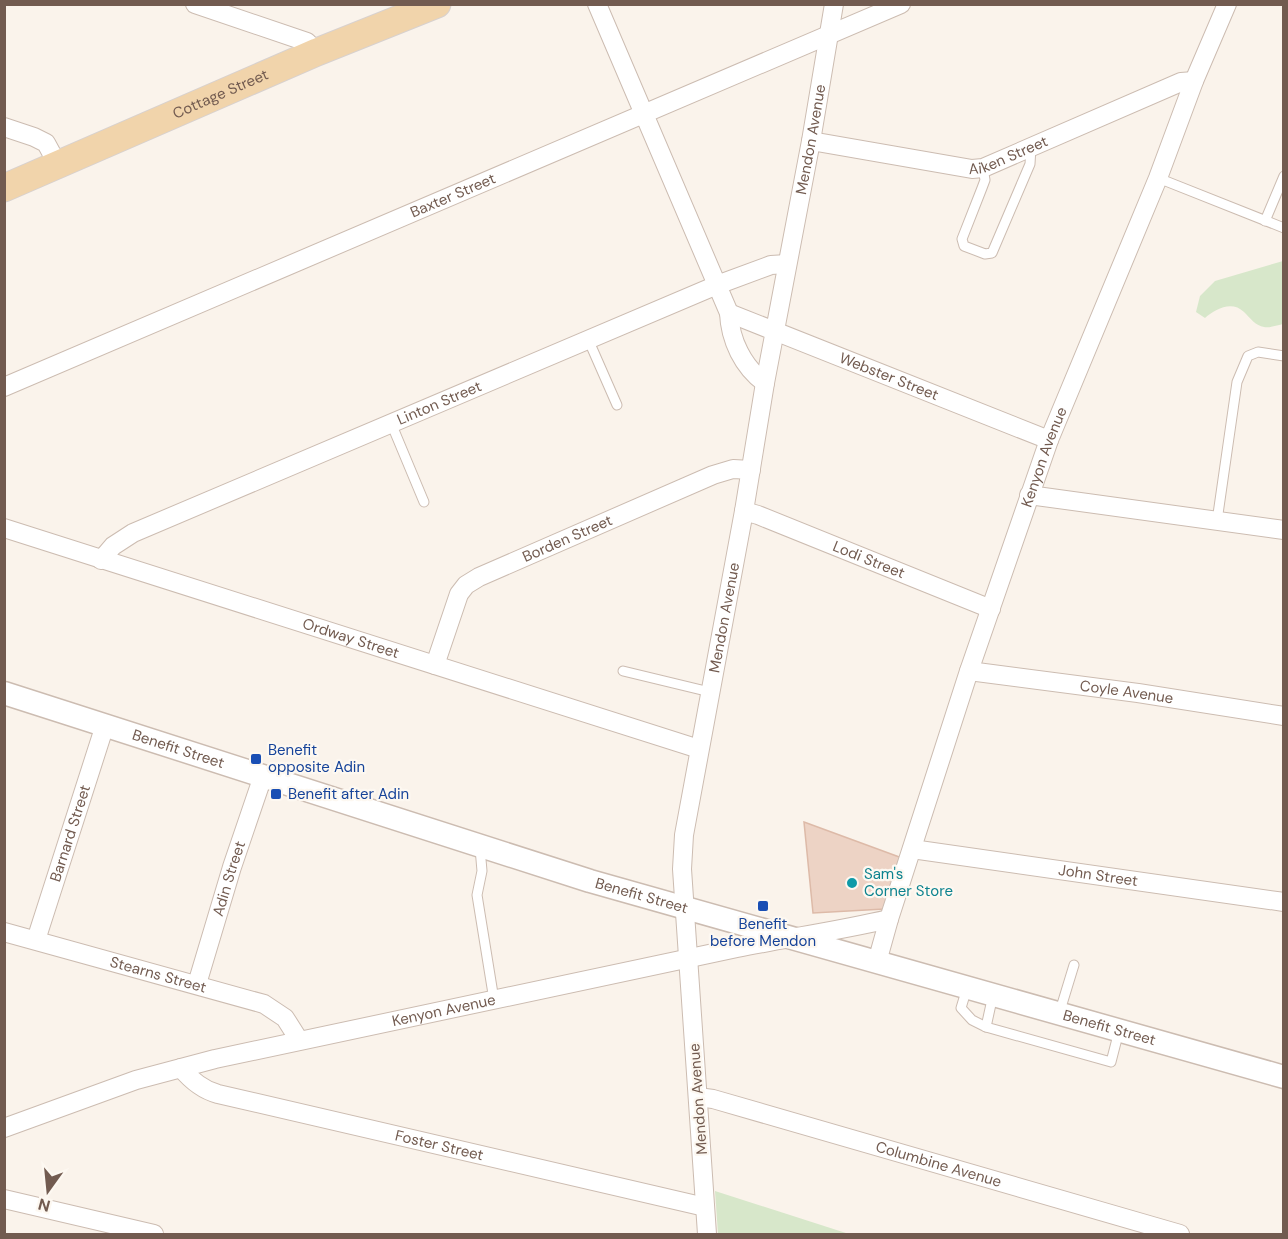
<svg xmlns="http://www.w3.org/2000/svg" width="1288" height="1239" font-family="'DM Sans',sans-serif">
  <rect width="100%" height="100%" fill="#faf3eb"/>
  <g fill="#d7e7ca">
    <path d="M1283,261V324C1278,325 1270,328 1264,327C1256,326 1250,318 1244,312C1232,300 1215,309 1205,318L1196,312L1200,296L1215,281Z"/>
    <path d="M715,1191L849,1234H718Z"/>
  </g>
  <path fill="#edd3c5" stroke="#ddbaa8" stroke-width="1.5" d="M804,822L902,858L884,909L813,913Z"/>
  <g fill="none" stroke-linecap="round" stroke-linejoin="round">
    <defs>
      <g id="service">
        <path d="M983,168L985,180L982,188L962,239L964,246L985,254L992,253L1030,164L1031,147"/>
        <path d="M1158,178L1284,228"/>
        <path d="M1265,221L1284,176"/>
        <path d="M588,339L617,405"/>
        <path d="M391,423L424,502"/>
        <path d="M1217,521L1237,382L1248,356L1258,352L1284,356"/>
        <path d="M623,671L710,692"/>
        <path d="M480,848L482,871L477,895L494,1000"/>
        <path d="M967,988L961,1008L972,1020L986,1027"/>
        <path d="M993,995L986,1027L1111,1062L1119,1031"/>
        <path d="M1059,1014L1074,965"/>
      </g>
      <g id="minor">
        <path d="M195,4L307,42L317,52"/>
        <path d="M597,4L729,313C730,340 743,367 765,383"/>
        <path d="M4,127L34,137L46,143L58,165"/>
        <path id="s1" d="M811,141L972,169L983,168L1181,82L1194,81"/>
        <path id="s2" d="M729,313L1049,440"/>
        <path id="s3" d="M4,387L901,4"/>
        <path d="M1029,495L1284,530"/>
        <path id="s4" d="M744,511L758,515L991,609"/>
        <path id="s5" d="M4,528L699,749"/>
        <path id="s6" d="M101,560L113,546L133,533L717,285L771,265L787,264"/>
        <path id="s7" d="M435,665L459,594L466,585L479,577L713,475L733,469L751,470"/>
        <path id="s8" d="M969,671L1138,693L1284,716"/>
        <path id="s9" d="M912,849L1284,902"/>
        <path id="s10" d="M4,932L264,1004L285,1018L299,1040"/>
        <path id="s11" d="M36,940L105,725"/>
        <path id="s12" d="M877,962L889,919L969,671L1049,440L1158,178L1194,81L1227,4"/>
        <path id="s13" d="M197,984L232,867L263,776"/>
        <path id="s14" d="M181,1068C190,1079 203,1090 218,1094L705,1207"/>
        <path id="s15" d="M698,1097L713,1099L1180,1234"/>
        <path id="s16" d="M4,1128L136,1080L215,1059L737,948C787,938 838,931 889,919"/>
        <path d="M4,1199L154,1234"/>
        <path id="s17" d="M707,1234L682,869L684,835L744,511L765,383L811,141L834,4"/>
      </g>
      <g id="tertiary">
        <path id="s18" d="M4,693L590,881L1284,1077"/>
      </g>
      <g id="primary">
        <path id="s19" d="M4,188L317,52L437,4"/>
      </g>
    </defs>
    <use href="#service" stroke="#ccbcb1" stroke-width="11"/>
    <use href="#minor" stroke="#ccbcb1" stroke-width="20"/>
    <use href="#tertiary" stroke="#ccbcb1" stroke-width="25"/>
    <use href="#primary" stroke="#d8d1ce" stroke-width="29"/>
    <use href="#service" stroke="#fff" stroke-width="9"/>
    <use href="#minor" stroke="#fff" stroke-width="18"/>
    <use href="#tertiary" stroke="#fff" stroke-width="22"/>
    <use href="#primary" stroke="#f1d4ab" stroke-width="27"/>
  </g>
  <g fill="#1a4fb4" stroke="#fdf8f1" stroke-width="2">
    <rect x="250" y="753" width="12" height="12" rx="3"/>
    <rect x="270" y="788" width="12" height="12" rx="3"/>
    <rect x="757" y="900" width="12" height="12" rx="3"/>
  </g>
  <circle fill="#0f9aa8" stroke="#fdf8f1" stroke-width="2" cx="852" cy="883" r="6"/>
  <g text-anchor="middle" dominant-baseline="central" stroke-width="4.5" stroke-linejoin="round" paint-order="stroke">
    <g font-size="15" fill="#725b50" stroke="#fdf8f1">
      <text stroke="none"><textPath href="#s19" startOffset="236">Cottage Street</textPath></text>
      <text stroke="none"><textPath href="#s17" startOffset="1107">Mendon Avenue</textPath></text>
      <text stroke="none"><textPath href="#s1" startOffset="202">Aiken Street</textPath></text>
      <text stroke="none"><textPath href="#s3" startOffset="488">Baxter Street</textPath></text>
      <text stroke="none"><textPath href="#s2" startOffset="172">Webster Street</textPath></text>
      <text stroke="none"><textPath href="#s6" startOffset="375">Linton Street</textPath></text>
      <text stroke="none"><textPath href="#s12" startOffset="532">Kenyon Avenue</textPath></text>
      <text stroke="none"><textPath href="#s7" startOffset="198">Borden Street</textPath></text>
      <text stroke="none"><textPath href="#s4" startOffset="134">Lodi Street</textPath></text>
      <text stroke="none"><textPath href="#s17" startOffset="621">Mendon Avenue</textPath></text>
      <text stroke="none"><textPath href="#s5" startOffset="364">Ordway Street</textPath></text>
      <text stroke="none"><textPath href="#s8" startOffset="159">Coyle Avenue</textPath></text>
      <text stroke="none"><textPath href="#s18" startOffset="183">Benefit Street</textPath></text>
      <text stroke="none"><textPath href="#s11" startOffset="112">Barnard Street</textPath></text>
      <text stroke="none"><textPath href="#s9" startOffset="188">John Street</textPath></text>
      <text stroke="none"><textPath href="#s13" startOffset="110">Adin Street</textPath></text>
      <text stroke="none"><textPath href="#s18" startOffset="669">Benefit Street</textPath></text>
      <text stroke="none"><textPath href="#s10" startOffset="160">Stearns Street</textPath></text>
      <text stroke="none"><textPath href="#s16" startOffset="456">Kenyon Avenue</textPath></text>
      <text stroke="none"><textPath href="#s18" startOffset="1155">Benefit Street</textPath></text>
      <text transform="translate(698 1099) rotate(-94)">Mendon Avenue</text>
      <text stroke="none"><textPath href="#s14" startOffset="273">Foster Street</textPath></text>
      <text stroke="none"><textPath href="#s15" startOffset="250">Columbine Avenue</textPath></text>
    </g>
    <g font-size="15" fill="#164399" stroke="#fdf8f1" text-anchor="start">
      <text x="268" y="750">Benefit<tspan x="268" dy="17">opposite Adin</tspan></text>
      <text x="288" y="794">Benefit after Adin</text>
      <text x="763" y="924" text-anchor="middle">Benefit<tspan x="763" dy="17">before Mendon</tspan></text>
    </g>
    <g font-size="15" fill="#0d838f" stroke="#fdf8f1" text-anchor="start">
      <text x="864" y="874">Sam's<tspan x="864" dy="17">Corner Store</tspan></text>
    </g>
  </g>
  <rect width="1288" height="1239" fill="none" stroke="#725b50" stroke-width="12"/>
  <g transform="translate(48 1191) rotate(195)" stroke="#fdf8f1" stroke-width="4.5" paint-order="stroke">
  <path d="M0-4.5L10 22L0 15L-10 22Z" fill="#725b50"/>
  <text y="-9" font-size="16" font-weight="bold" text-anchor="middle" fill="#725b50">N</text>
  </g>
</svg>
